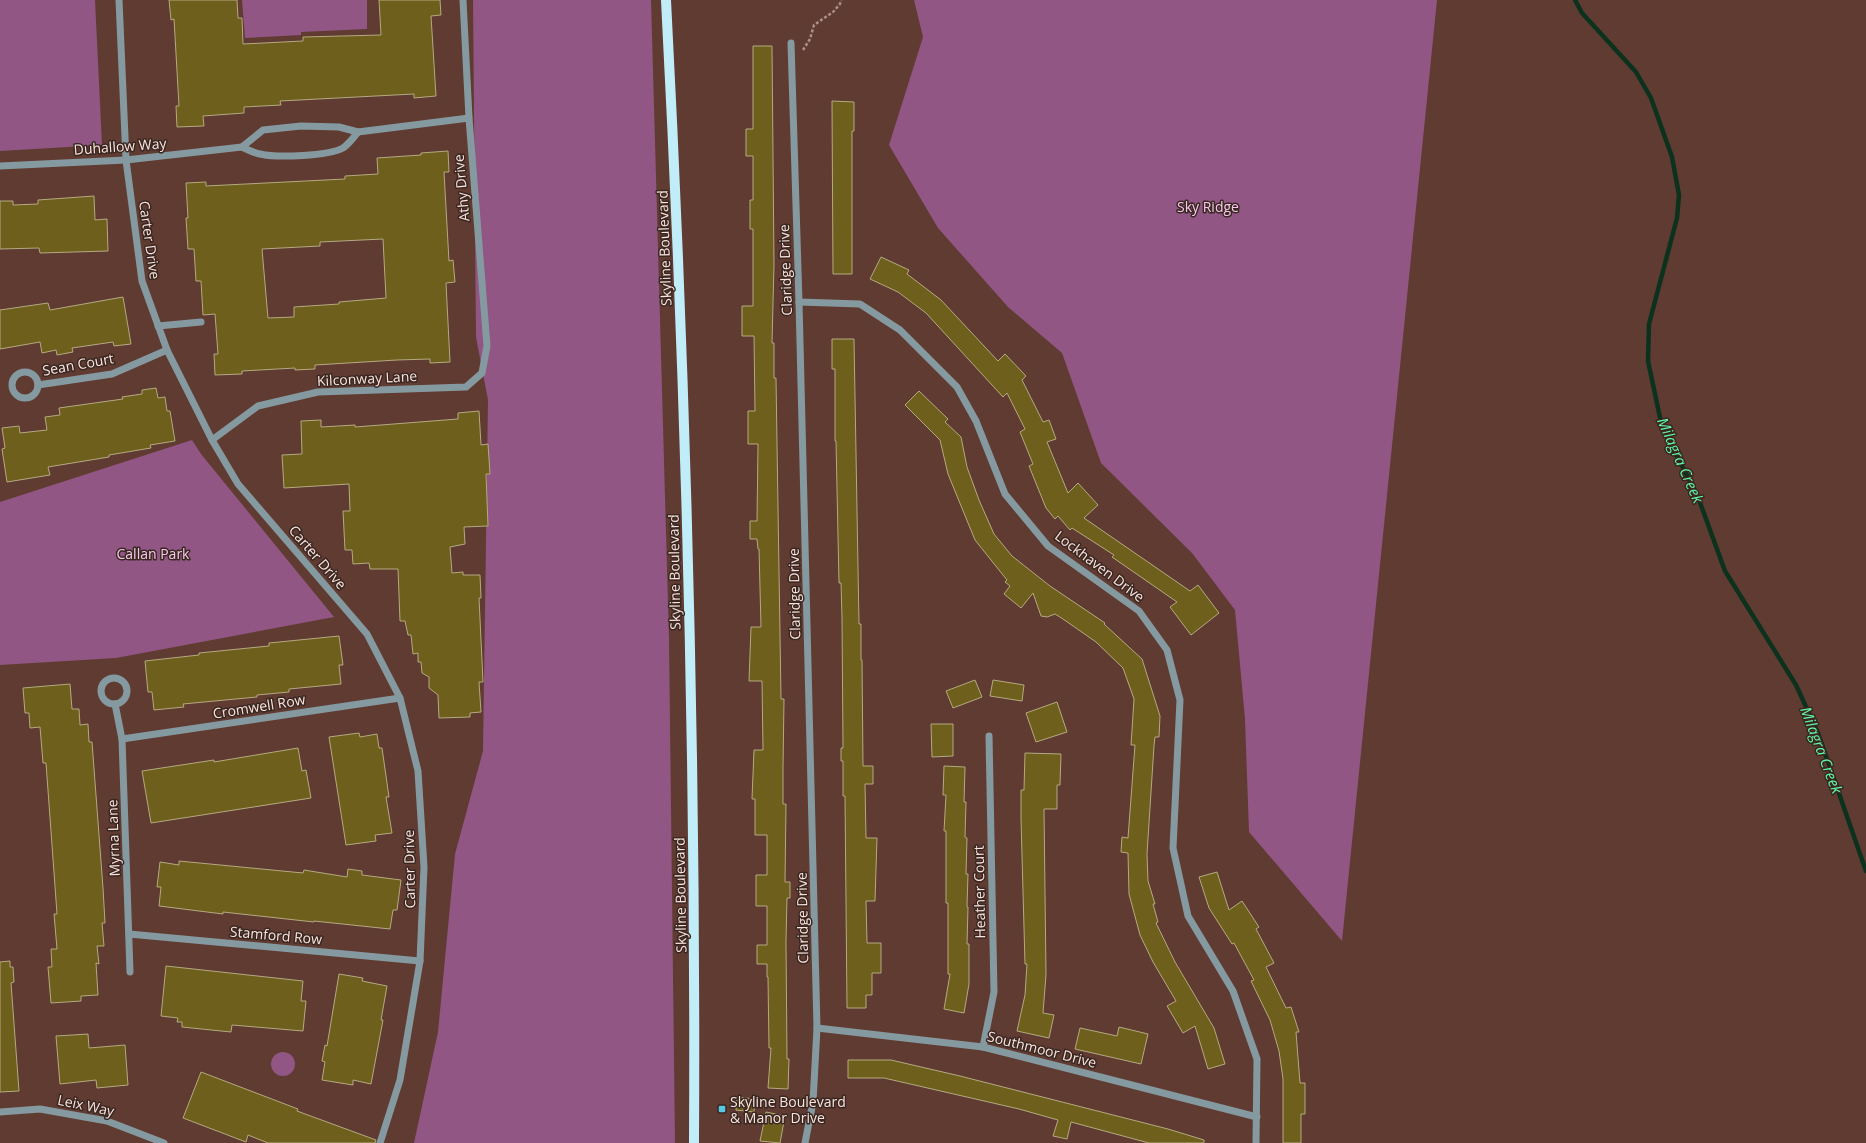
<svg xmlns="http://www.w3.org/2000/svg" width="1866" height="1143" font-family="'Open Sans',sans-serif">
  <rect width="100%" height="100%" fill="#603b31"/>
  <g fill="#915684">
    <path d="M0,0H95L102,145L0,151Z"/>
    <path d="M242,0H367V29L301,32V35L245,38Z"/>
    <path d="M473,0H651L669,638L675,1143H414L438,1032L455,854L483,751L488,400L476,337Z"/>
    <path d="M914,0H1437L1342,941L1249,832L1245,719L1235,610L1192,553L1101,463L1062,353L1008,307L938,228L889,145L923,37Z"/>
    <path d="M192,440L201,454L334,617L116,658L0,665V502Z"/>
    <circle cx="283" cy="1064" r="12"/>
  </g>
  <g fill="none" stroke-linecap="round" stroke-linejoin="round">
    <path stroke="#0c321e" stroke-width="4.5" d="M1575,0L1582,13L1636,72L1651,98L1672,157L1679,195L1677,218L1649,324L1648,361L1662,427L1698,497L1725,571L1796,685L1818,733L1866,871"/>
  </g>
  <g fill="#6e5f1d" stroke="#b4aa81" fill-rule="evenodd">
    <path d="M169,0H237L238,18H242L243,44L303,41V37L381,35L379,0H440L441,15L431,16L436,96L414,98V94L280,101L281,105L244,107V113L203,116L204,126L177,127L176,106H179L174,19L171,20Z"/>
    <path d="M753,46H772L774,264L772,343H774V378H776L781,699H784L783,769V804H786L785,882H790V898H787L786,941L787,1059H789L788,1089L768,1088L771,1048H769L768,977H767V964H757V945H767V906H756V875H767V835H755V799H752L754,750H763L762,681H749L751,627H761L759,549H758L757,539H750V521H757L758,444H748V411H755L754,336H742V306H753V229H750V200H753V156H746V129H753Z"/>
    <path d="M832,101L854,102V131H852V274H833Z"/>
    <path d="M448,151L449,172H444L449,261L453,260L455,282L446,283L450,362L430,363V359L397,360L315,365V369L295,370V368L242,371V374L215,375L214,354H218L215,314L203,315L201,281H196L194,249H188L186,218H188L186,183L206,182V186L345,179V176L378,174L377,158L421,155V153ZM383,239L386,298L339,302V304L294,307V317L268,318L262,249L320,246V242Z"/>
    <path d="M94,196L95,220L107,219L108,251L40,253L39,248L0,249V201H13V205L38,204V200Z"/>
    <path d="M881,257L909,270L907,274L941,300L998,361L1005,354L1026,376L1022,380L1043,422L1049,420L1056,439L1047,442L1068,493L1078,483L1098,505L1084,518L1190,591L1198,585L1219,613L1191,635L1170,607L1177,602L1112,557L1114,555L1072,528L1070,530L1058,516L1055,519L1046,508L1029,466L1033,464L1020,432L1025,429L1007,393L1003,397L926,313L898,292L870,279Z"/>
    <path d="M123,297L131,344L114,346L113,342L72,348L73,352L57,355L56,350L42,353L40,342L0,349V310L48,303L50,310Z"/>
    <path d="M832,339H854L859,624H861V660H862L863,766H873V784H865L866,838H877L875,901H866L867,943H881V973H872V995H866V1008H847L845,796H843V761H841V748H843L842,618L841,583H839L836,441H835V369H832Z"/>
    <path d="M156,388L158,398L165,397L167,411H170L175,441L150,445L151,448L109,455V457L48,467L50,475L7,482L2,449L5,448L2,428L19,426L20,433L47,430L45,417L60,415L59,408L123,399L122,397L142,394V390Z"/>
    <path d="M919,391L948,419L945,422L961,437L967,467L979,500L994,534L1012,556L1050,586L1105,623L1104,624L1142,659L1160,716L1159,737H1155L1154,746L1147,854L1148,881L1155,904H1153L1158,922L1156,923L1175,962L1214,1028L1225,1064L1208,1069L1195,1026L1183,1033L1167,1006L1176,1001L1153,962L1140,935L1129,894L1128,853L1121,852L1122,837L1128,838L1135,745H1131L1134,699L1123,668L1096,642L1063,619L1055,614L1047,617L1041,616L1033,593L1021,608L1004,594L1010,586L1005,582L1007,580L975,540L948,474L940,440L905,405Z"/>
    <path d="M479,411L481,445L488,444L490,474H486L488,526L464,527L465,544L450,547L452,573L463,572V575H480L481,598H479L483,682H479L481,712L470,713V717L439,718L438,695L429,688V677L422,673L421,662H418V653L413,654L411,635H408L405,621H400L398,569H370L369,563L353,564L352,550H345L343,511H350L349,484L284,488L282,455L302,454L301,421L321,420V427L355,425V427L458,419V413Z"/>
    <path d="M339,636L343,665H339L341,684L289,689V692L257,695V697L183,704L184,707L154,710L152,692H148L145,661L199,655V653L269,646V643Z"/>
    <path d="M975,680L982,697L953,708L946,691Z"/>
    <path d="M993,680L1024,685L1022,701L990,696Z"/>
    <path d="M70,684L72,709H79L80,725L88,724L89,742H92L103,888L105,923H102L104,946H97L99,964L96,963L98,995L81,996V1001L51,1003L48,967H52L51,949H57L54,914H57L46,763H43L40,727L30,728L29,713H25L23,688Z"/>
    <path d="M1057,702L1067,732L1036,742L1026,713Z"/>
    <path d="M931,724H953V756L932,757Z"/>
    <path d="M359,733L360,737L377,734L379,748H382L389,797H386L392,833L375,835L376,841L346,845L329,737Z"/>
    <path d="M298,748L302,771L306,770L311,798L151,823L142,771L214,760V762Z"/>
    <path d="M1025,753L1061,754L1060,785H1057V809H1044L1046,975L1043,1013L1054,1015L1049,1038L1017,1031L1025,995L1027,964H1025L1021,819V790H1024Z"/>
    <path d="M944,766L965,767L964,802H966L965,837L967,838L966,874H968L967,907H968L967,944H969V984L964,1013L944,1009L950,974H948V903H946V831H944L946,795H943Z"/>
    <path d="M179,861L303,873L304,870L347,877L348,869L362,871V875L401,880L397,910H393L390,929L314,921V922L223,912V914L159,906L161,887H157L160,862L179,865Z"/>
    <path d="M1217,872L1229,910L1242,901L1259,927L1256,929L1274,963L1266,967L1286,1008L1291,1007L1299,1032H1296L1300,1083H1305V1114H1301V1143H1283V1079L1279,1051L1270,1020L1251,981L1254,980L1234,943L1232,944L1209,908L1199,877Z"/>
    <path d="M10,961V967H13L14,982L11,983L19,1091L0,1092V962Z"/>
    <path d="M166,966L303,981L301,1001H306L303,1031L232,1025L231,1032L182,1027V1022H177L178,1018L161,1016Z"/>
    <path d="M339,974L363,978L362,981L387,986L381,1020H383L371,1084L353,1080V1085L322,1080L325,1062L322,1061L325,1045L327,1046Z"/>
    <path d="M1119,1027L1148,1034L1141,1064L1075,1049L1080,1028L1117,1036Z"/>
    <path d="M88,1034L89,1048L125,1045L128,1085L97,1088L96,1080L60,1084L56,1036Z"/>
    <path d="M848,1060H891L960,1076L1168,1129L1204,1140V1143H1149L1071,1122L1067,1139L1053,1136L1058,1120L1019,1109L884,1078H848Z"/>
    <path d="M201,1072L298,1109L297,1111L376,1140L375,1143H268L248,1135L246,1142L183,1118Z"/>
    <path d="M737,1097L755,1099L754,1112L736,1110Z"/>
    <path d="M766,1112L785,1116L780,1143L760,1141Z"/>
  </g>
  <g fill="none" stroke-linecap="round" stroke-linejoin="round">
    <path stroke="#ae8f87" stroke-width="2.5" stroke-dasharray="3 2" stroke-linecap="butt" d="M803,50L810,39L814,25L833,12L840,4L841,0"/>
    <g stroke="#859aa0" stroke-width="7">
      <path d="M119,0L126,160L142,281L167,350L212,440L238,484L367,634L400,698L418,771L424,867L420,961L400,1080L380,1143"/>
      <path d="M791,43L799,302L817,1028L813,1102L805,1143"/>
      <path d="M242,147L263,130L301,126L339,127L358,132L469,118"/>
      <path d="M0,166L126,160L242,147C248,150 254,153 260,154C278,158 328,156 343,148C349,144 354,137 358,132"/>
      <path d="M799,302L860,304L900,330L957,387L976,421L1005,494L1048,546L1139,611L1167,650L1180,700L1173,848L1188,916L1233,991L1257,1059L1256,1143"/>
      <path d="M158,326L201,322"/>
      <circle cx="25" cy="385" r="13"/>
      <path d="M38,385L112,374L167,350"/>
      <path d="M212,440L258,406L318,392L466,387L482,373L487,346L469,118L463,0"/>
      <circle cx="114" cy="691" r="13"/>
      <path d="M115,704L122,739L130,972"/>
      <path d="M122,739L400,698"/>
      <path d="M129,934L420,961"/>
      <path d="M817,1028L983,1047L1257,1117"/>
      <path d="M983,1047L994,992L989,736"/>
      <path d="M0,1112L40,1109L107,1121L164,1143"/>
    </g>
    <path stroke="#c1edf9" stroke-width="10" d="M666,0C686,381 696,762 694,1143"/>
  </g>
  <rect fill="#58c9e3" stroke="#392722" stroke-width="1.5" x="718" y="1105" width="8" height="8" rx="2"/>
  <g text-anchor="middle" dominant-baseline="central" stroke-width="3" stroke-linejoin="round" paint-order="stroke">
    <g font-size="14" fill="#fce4dd" stroke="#392722">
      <text transform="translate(120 146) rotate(-4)">Duhallow Way</text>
      <text transform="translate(461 188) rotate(-95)">Athy Drive</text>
      <text transform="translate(150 240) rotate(82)">Carter Drive</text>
      <text transform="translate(664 248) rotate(-92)">Skyline Boulevard</text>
      <text transform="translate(785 270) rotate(-92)">Claridge Drive</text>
      <text transform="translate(78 364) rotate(-10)">Sean Court</text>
      <text transform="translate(367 378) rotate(-3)">Kilconway Lane</text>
      <text transform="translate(318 557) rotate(49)">Carter Drive</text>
      <text transform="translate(1100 566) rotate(37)">Lockhaven Drive</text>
      <text transform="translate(674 572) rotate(-91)">Skyline Boulevard</text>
      <text transform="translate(794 594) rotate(-91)">Claridge Drive</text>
      <text transform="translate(259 706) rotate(-9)">Cromwell Row</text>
      <text transform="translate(113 838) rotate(-92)">Myrna Lane</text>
      <text transform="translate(409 869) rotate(-91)">Carter Drive</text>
      <text transform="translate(979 892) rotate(-91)">Heather Court</text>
      <text transform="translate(680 895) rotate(-91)">Skyline Boulevard</text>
      <text transform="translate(802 918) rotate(-91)">Claridge Drive</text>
      <text transform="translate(276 935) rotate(5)">Stamford Row</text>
      <text transform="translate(1042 1049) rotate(14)">Southmoor Drive</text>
      <text transform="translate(86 1105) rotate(12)">Leix Way</text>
    </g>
    <g font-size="14" fill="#f7c8ea" stroke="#392722">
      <text x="1208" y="206">Sky Ridge</text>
      <text x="153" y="553">Callan Park</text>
    </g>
    <g font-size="14" fill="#fce4dd" stroke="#392722" text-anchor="start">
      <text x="730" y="1101">Skyline Boulevard<tspan x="730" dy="16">&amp; Manor Drive</tspan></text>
    </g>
    <g font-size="15" font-style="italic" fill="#61f7a5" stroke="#392722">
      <text transform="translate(1681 460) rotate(66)">Milagra Creek</text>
      <text transform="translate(1822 750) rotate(69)">Milagra Creek</text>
    </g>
  </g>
</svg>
